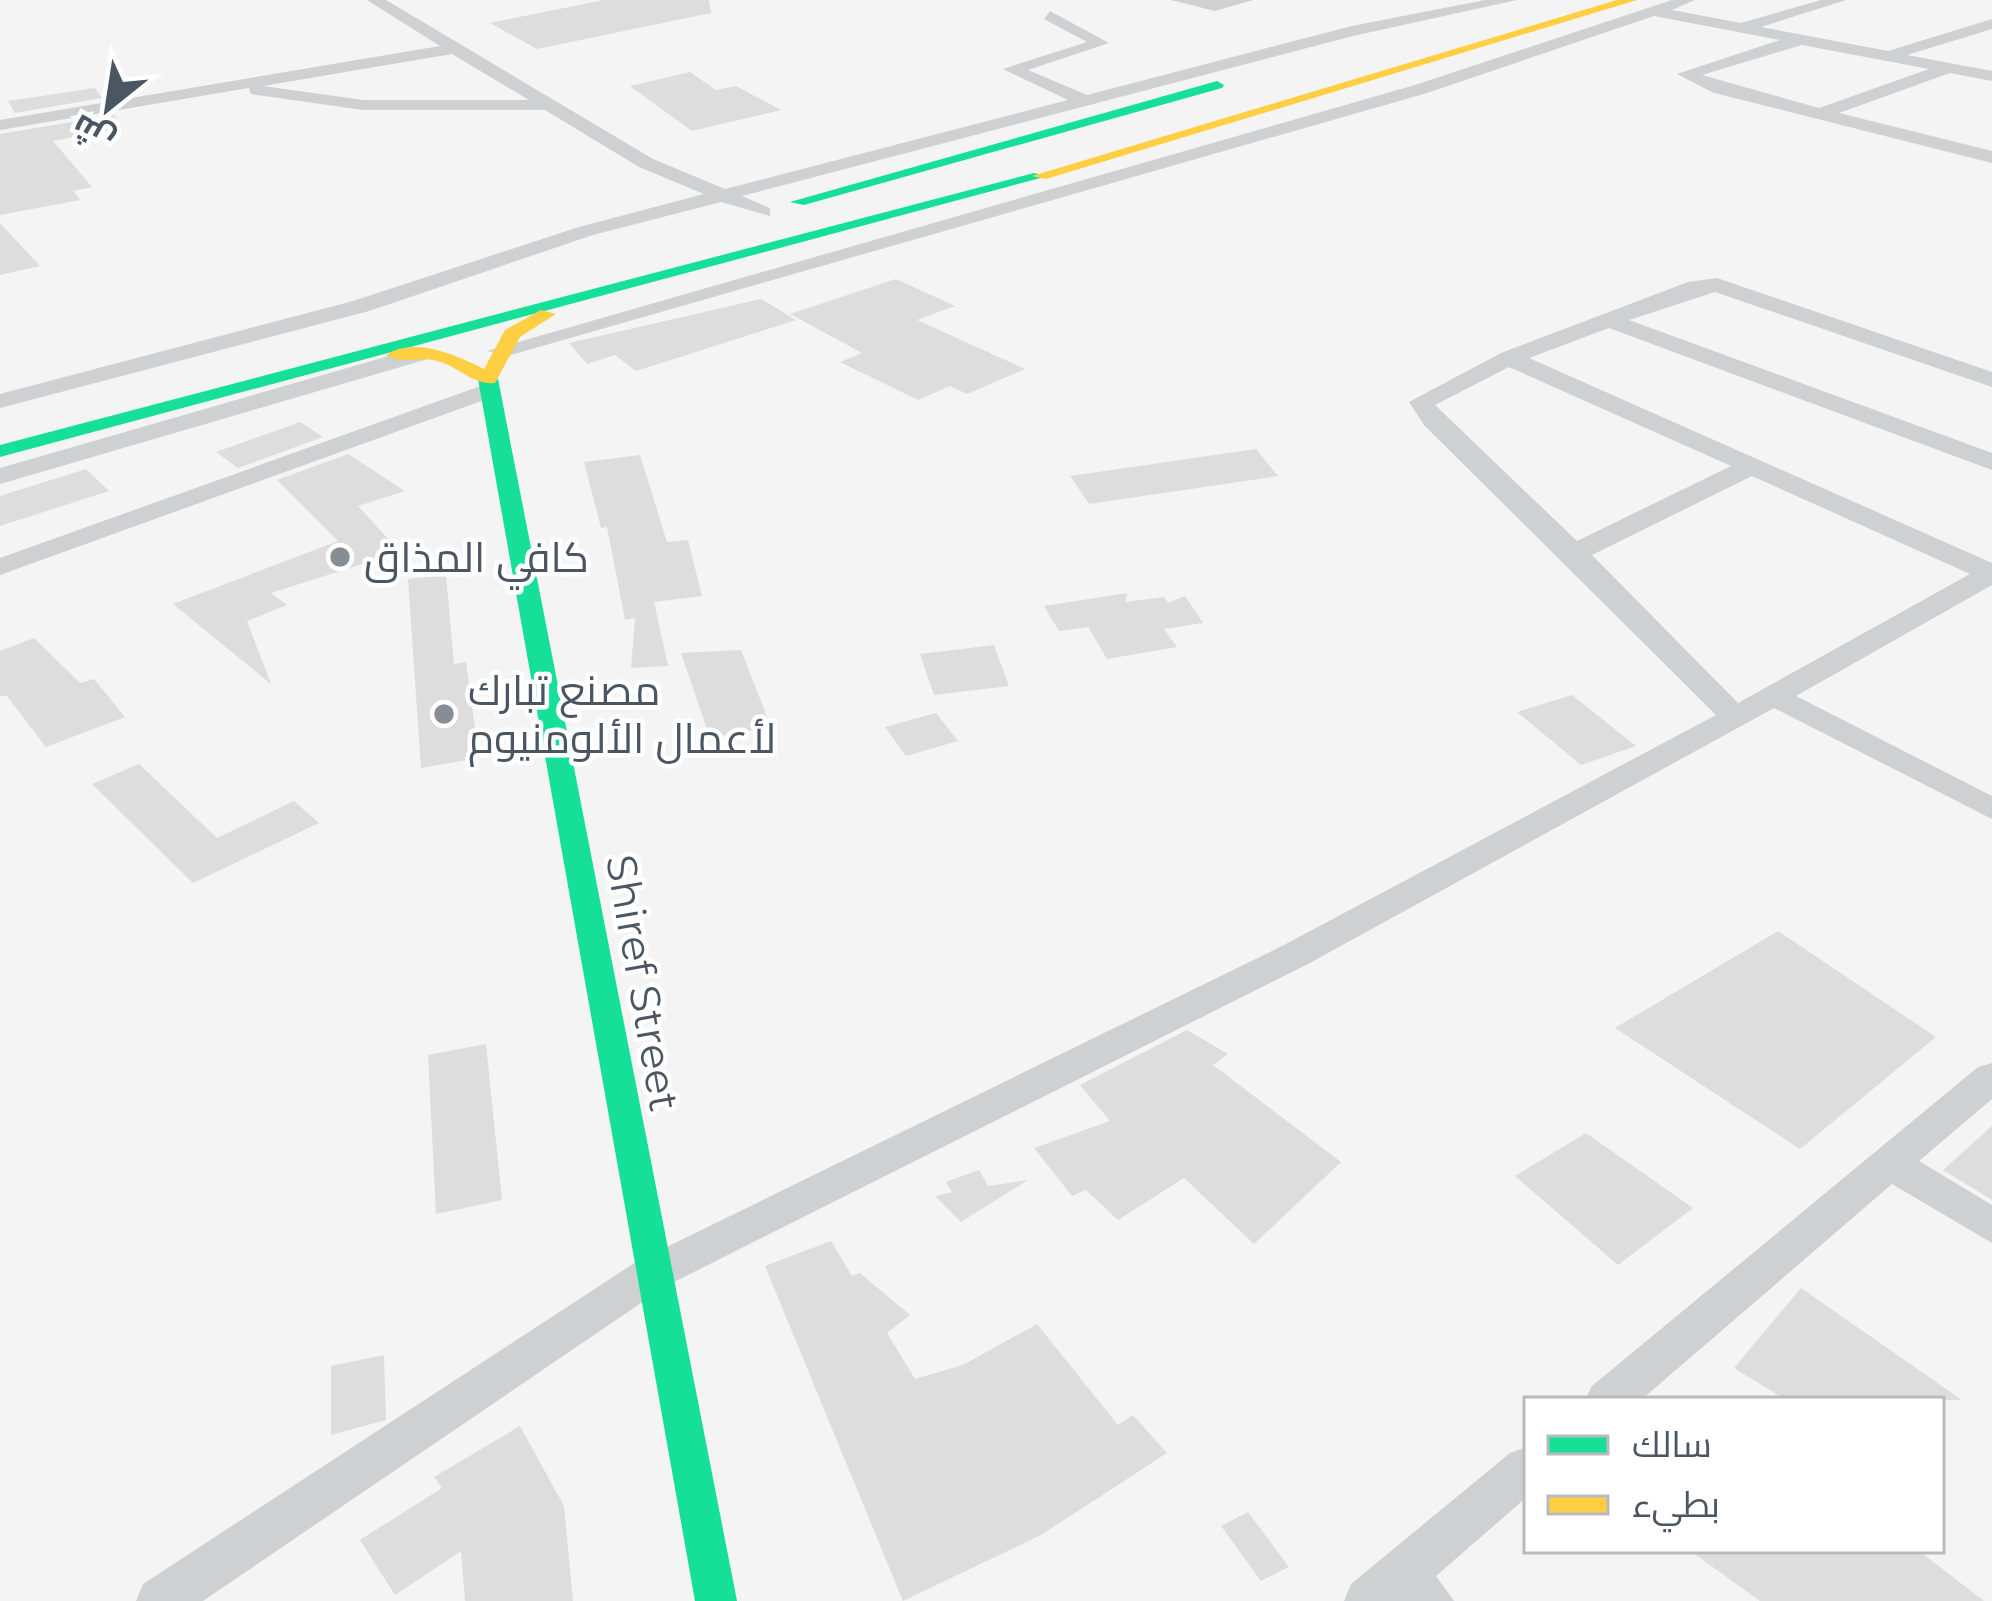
<svg xmlns="http://www.w3.org/2000/svg" width="1992" height="1601" font-family="Montserrat,Cairo,sans-serif">
  <rect width="100%" height="100%" fill="#f4f4f4"/>
  <g fill="#ddddde">
    <path d="M604,0H709L711,13L537,49L490,23Z"/>
    <path d="M690,72L716,90L736,86L781,110L692,131L630,86Z"/>
    <path d="M95,88L102,98L15,113L8,101Z"/>
    <path d="M114,115L122,128L53,141L92,187L73,191L80,200L0,215V134Z"/>
    <path d="M0,223L40,266L0,275Z"/>
    <path d="M896,279L955,306L917,320L1025,369L967,394L950,386L918,400L840,362L862,353L790,314Z"/>
    <path d="M761,299L796,320L636,371L615,355L587,364L569,343Z"/>
    <path d="M300,422L323,437L238,468L216,452Z"/>
    <path d="M1256,449L1278,476L1089,504L1070,476Z"/>
    <path d="M348,454L405,491L358,506L400,552L271,593L287,605L247,621L271,684L173,604L338,541L277,480Z"/>
    <path d="M640,455L667,542L688,540L702,596L654,602L668,666L631,668L635,618L625,620L607,527L601,528L584,462Z"/>
    <path d="M86,469L109,491L0,526V496Z"/>
    <path d="M446,575L454,664L466,662L479,758L421,768L408,579Z"/>
    <path d="M1127,593L1125,602L1164,597L1168,603L1185,596L1203,623L1164,629L1177,647L1107,659L1088,627L1059,631L1044,606Z"/>
    <path d="M34,638L80,683L94,679L125,717L46,747L7,696H0V651Z"/>
    <path d="M994,645L1009,686L934,695L920,654Z"/>
    <path d="M741,650L771,727L710,738L681,653Z"/>
    <path d="M1572,695L1636,746L1581,765L1517,712Z"/>
    <path d="M936,713L958,741L906,756L885,727Z"/>
    <path d="M139,764L217,838L294,801L319,823L193,883L92,784Z"/>
    <path d="M1778,931L1936,1037L1800,1149L1615,1028Z"/>
    <path d="M1187,1030L1228,1054L1213,1065L1341,1162L1254,1244L1184,1178L1118,1220L1086,1190L1072,1196L1034,1148L1110,1121L1080,1085Z"/>
    <path d="M486,1044L502,1200L436,1214L428,1055Z"/>
    <path d="M1992,1126V1200L1943,1170Z"/>
    <path d="M1586,1133L1693,1208L1618,1265L1515,1176Z"/>
    <path d="M979,1170L988,1186L1028,1180L961,1222L935,1196L952,1192L946,1182Z"/>
    <path d="M831,1241L852,1276L860,1273L910,1315L887,1333L915,1379L963,1365L1037,1324L1118,1425L1133,1415L1167,1453L1041,1535L903,1601L765,1266Z"/>
    <path d="M1801,1288L1962,1400H1786L1734,1368Z"/>
    <path d="M384,1355L386,1420L331,1435V1366Z"/>
    <path d="M520,1426L564,1506L573,1601H465L461,1551L395,1595L360,1540L442,1488L434,1477Z"/>
    <path d="M1248,1512L1289,1567L1261,1581L1221,1526Z"/>
    <path d="M1689,1550H1918L1984,1601H1760Z"/>
  </g>
  <g fill="none" stroke-linecap="round" stroke-linejoin="round">
    <g fill="#ced0d2" fill-rule="evenodd">
      <path d="M367,0H386L653,159L725,189L1068,100L1003,69L1087,42L1044,19L1050,11L1109,43L1028,70L1087,95L1352,26L1485,0H1517L1353,36L742,196L770,208V216L721,202L593,235L369,311L0,408V394L353,301L579,227L704,194L639,167L545,110H363L251,94L249,88L0,130V120L440,46ZM452,54L529,100H363L263,86Z"/>
      <path d="M1171,0H1253L1215,11Z"/>
      <path d="M1672,0H1695L1672,10L1741,23L1821,0H1846L1761,27L1888,51L1992,19V29L1907,55L1992,71V81L1950,73L1839,113L1992,151V163L1714,93L1677,74L1780,40L1654,16L1427,93L507,356L487,351L1415,85ZM1802,45L1929,69L1819,108L1702,75Z"/>
      <path d="M1717,278L1992,372V387L1715,292L1629,320L1992,453V470L1609,328L1529,358L1992,563V585L1796,696L1992,796V819L1774,708L1308,964L666,1286L203,1601H136L143,1584L636,1262L1282,946L1716,715L1424,425L1409,402L1501,353L1688,282ZM1509,367L1731,466L1577,541L1435,405ZM1752,476L1970,574L1738,703L1592,555Z"/>
      <path d="M420,347L432,354L428,359L0,484V468Z"/>
      <path d="M489,383L501,390L498,395L0,575V558Z"/>
      <path d="M1992,1063V1099L1919,1161L1992,1205V1243L1892,1184L1641,1400H1585L1592,1386L1978,1067Z"/>
      <path d="M1527,1447V1497L1436,1576L1454,1601H1344L1351,1584L1510,1453Z"/>
    </g>
    <g fill="#16e098" fill-rule="evenodd">
      <path d="M1217,81L1224,85L1222,88L804,205L790,202Z"/>
      <path d="M1034,173L1048,176L0,457V445Z"/>
      <path d="M488,373L498,379L737,1601H695L478,379Z"/>
    </g>
    <g fill="#ffcf43" fill-rule="evenodd">
      <path d="M1617,0H1637L1046,179L1032,176Z"/>
      <path d="M541,310L556,314L520,337L495,383C472,385 458,366 437,361C419,356 402,365 386,355C415,336 456,355 484,369L505,330Z"/>
    </g>
  </g>
  <g fill="#868d94" stroke="#fff" stroke-width="4.5">
    <circle cx="340" cy="557" r="12"/>
    <circle cx="444" cy="714" r="12"/>
  </g>
  <g text-anchor="middle" dominant-baseline="central" stroke-width="9" stroke-linejoin="round" paint-order="stroke">
    <g font-size="42" fill="#4a5661" stroke="#fff" text-anchor="start">
      <text x="364" y="557">كافي المذاق</text>
      <text x="468" y="690">مصنع تبارك<tspan x="468" dy="48">لأعمال الألومنيوم</tspan></text>
    </g>
    <g font-size="42" fill="#4a5661" stroke="#fff">
      <text transform="translate(643 983) rotate(80)">Shiref Street</text>
    </g>
  </g>
  <rect x="1524" y="1397" width="420" height="156" fill="#ffffff" stroke="#b7bbc0" stroke-width="3"/>
  <rect x="1548" y="1436" width="60" height="18" fill="#16e098" stroke="#b7bbc0" stroke-width="3"/>
  <text x="1632" y="1457" font-size="36" fill="#4a5661">سالك</text>
  <rect x="1548" y="1496" width="60" height="18" fill="#ffcf43" stroke="#b7bbc0" stroke-width="3"/>
  <text x="1632" y="1517" font-size="36" fill="#4a5661">بطيء</text>
  <g transform="translate(108 108) rotate(210)" stroke="#ffffff" stroke-width="9" paint-order="stroke">
  <path d="M0-9L21 45L0 30L-21 45Z" fill="#4a5661"/>
  <text y="-18" font-size="33" font-weight="bold" text-anchor="middle" fill="#4a5661">ش</text>
  </g>
</svg>
